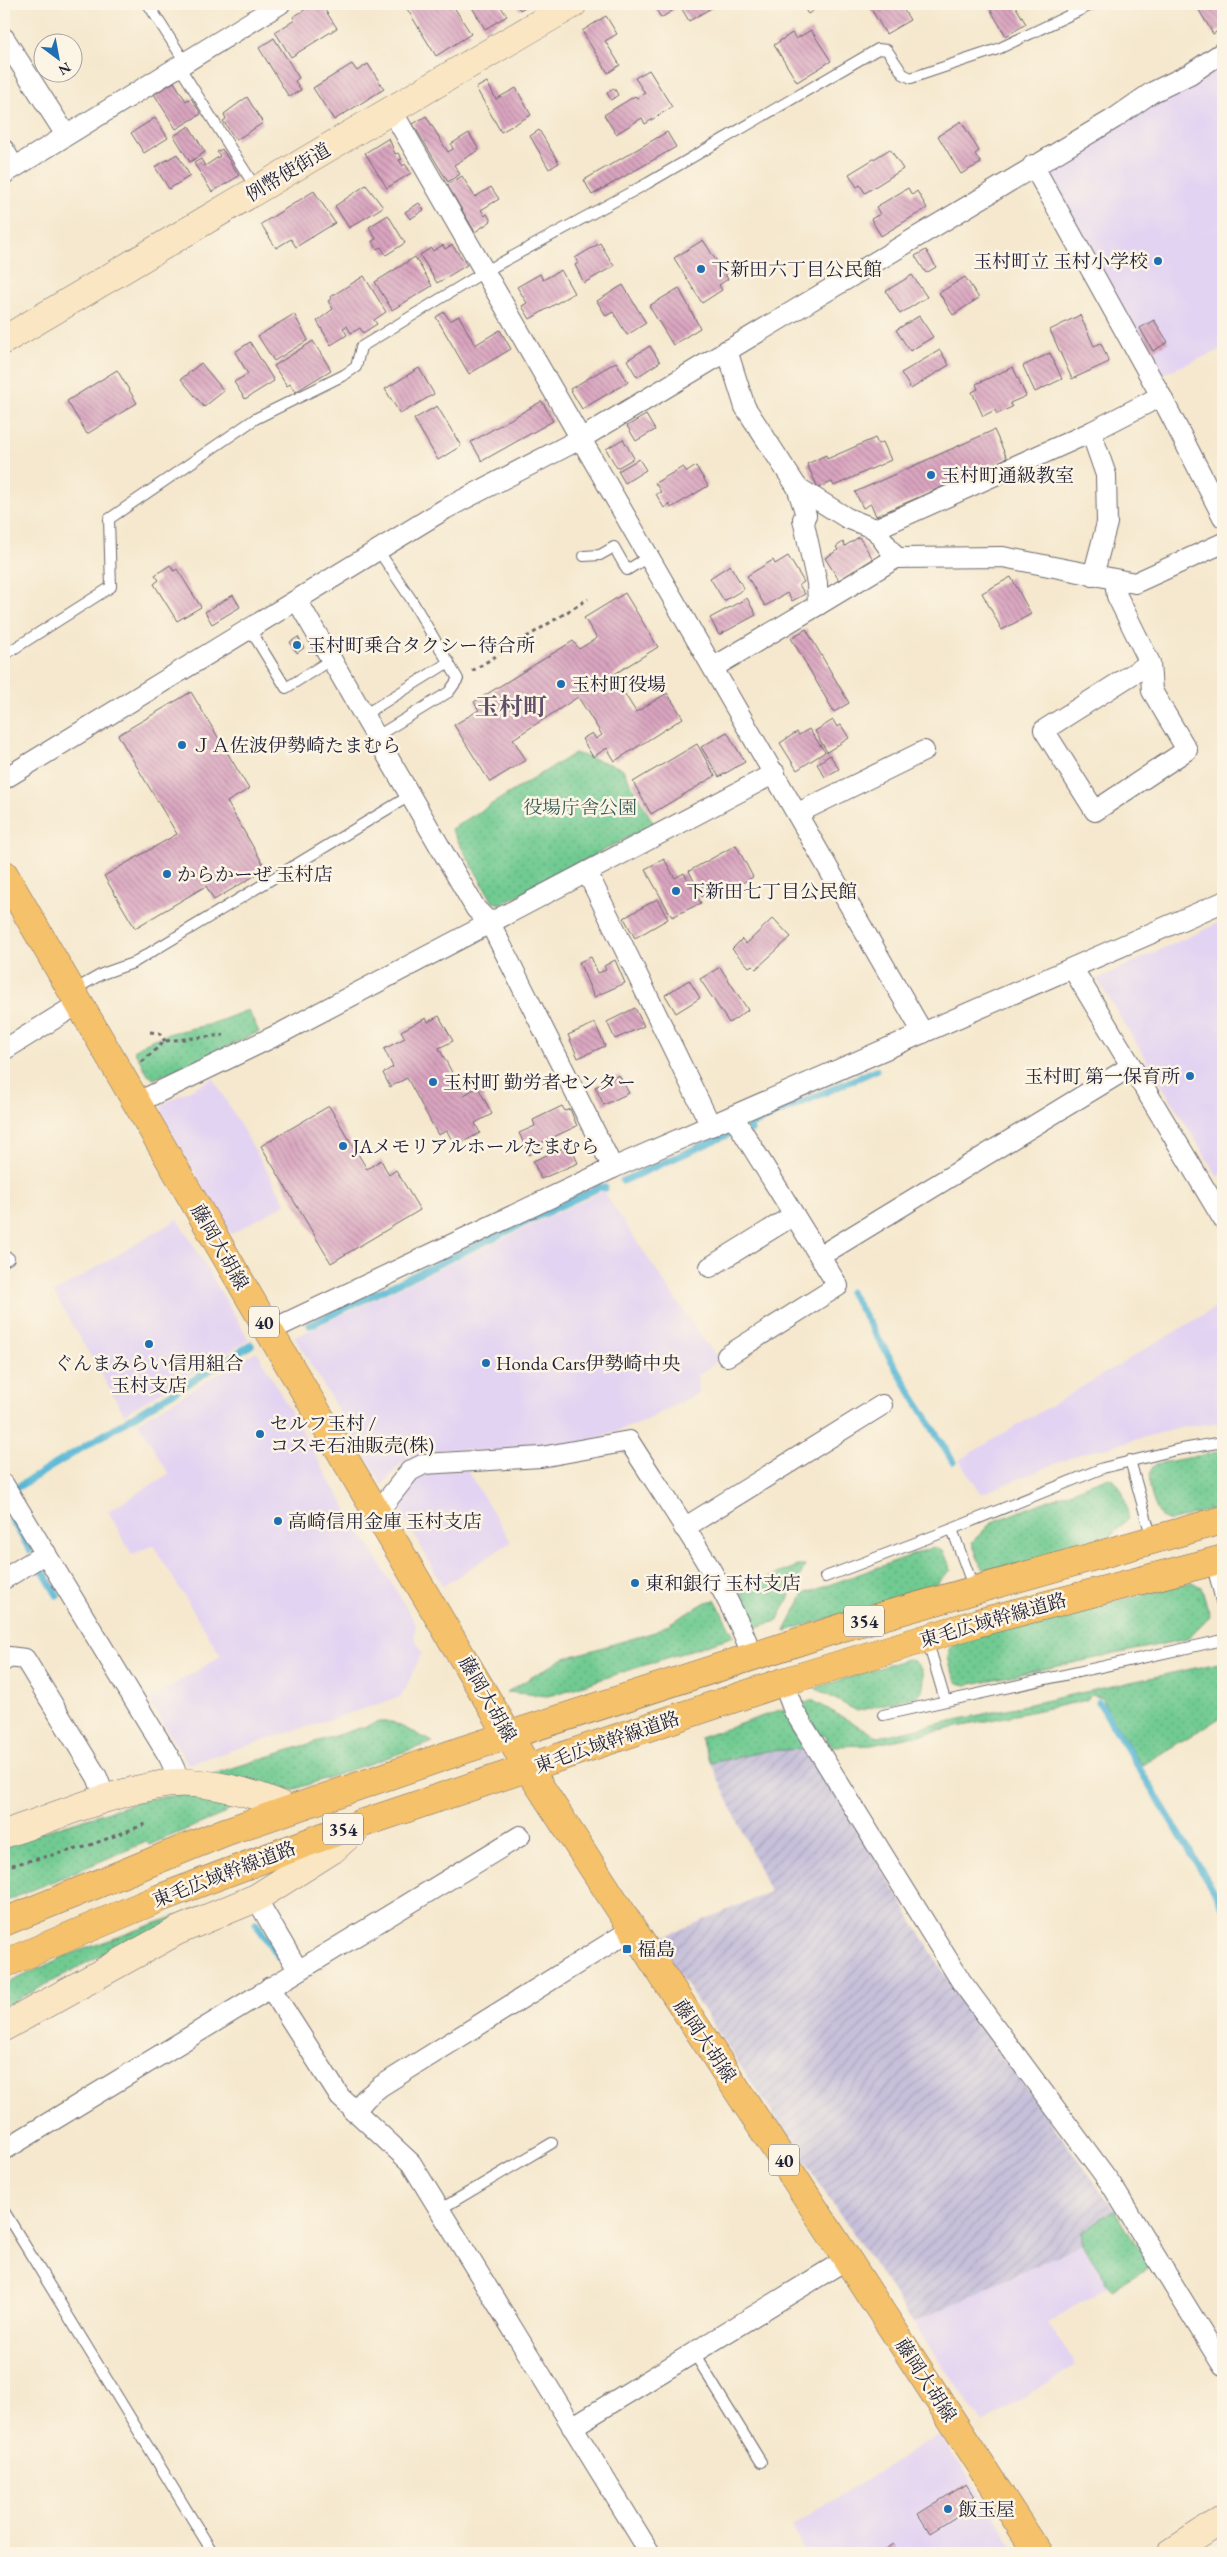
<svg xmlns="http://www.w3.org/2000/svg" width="1227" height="2557" font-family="'EB Garamond','Noto Serif JP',serif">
  <defs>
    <pattern id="industrial-furrows" width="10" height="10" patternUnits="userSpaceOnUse" patternTransform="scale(1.25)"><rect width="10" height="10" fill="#c6c0da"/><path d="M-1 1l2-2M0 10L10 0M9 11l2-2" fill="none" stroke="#aaa5bc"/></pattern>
    <pattern id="grass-dots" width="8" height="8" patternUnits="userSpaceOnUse" patternTransform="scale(1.25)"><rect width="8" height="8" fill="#70ca91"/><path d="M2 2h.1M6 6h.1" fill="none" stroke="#61ad7e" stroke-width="1.8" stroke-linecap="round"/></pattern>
    <pattern id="building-back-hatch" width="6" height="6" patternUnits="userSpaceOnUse" patternTransform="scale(1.25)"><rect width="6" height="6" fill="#daa5c0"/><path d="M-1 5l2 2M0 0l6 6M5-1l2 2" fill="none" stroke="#b0869d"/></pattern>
  </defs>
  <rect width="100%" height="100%" fill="#fcf5e5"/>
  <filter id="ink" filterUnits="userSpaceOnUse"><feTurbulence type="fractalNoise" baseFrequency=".02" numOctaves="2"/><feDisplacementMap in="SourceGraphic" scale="10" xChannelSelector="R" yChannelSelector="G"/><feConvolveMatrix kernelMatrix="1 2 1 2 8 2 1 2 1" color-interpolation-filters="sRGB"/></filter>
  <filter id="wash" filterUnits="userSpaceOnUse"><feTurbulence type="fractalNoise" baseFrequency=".0096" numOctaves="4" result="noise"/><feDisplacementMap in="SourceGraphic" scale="20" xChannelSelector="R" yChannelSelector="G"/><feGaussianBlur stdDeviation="1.12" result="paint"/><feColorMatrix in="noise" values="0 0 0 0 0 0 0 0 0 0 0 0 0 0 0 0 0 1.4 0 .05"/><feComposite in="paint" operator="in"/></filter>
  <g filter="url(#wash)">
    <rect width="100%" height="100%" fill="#f5e8ce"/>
    <g fill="#e3d3f2">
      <path d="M1223,66V349L1157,376L1050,183L1056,161Z"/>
      <path d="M1223,921V1173L1218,1177L1097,979Z"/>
      <path d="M213,1078L286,1204L231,1234L161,1115L163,1104Z"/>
      <path d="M603,1191L702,1338L720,1359L697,1376L698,1393L643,1422L582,1443L523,1453L443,1449L420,1455L400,1464L382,1485L295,1337Z"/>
      <path d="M178,1219L249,1340L124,1414L54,1293Z"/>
      <path d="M1223,1303V1422L1183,1427L1077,1455L981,1494L959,1460Z"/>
      <path d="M257,1351L320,1464L416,1624L414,1636L422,1653L401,1697L188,1764L148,1700L221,1656L153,1545L132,1555L108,1511L169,1474L138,1422Z"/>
      <path d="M467,1470L511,1542L443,1586L398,1506L412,1481L430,1471Z"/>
      <path d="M1082,2244L1110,2284L1048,2323L1076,2365L983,2424L913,2323Z"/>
      <path d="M940,2434L1019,2553H807L791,2526Z"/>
    </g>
    <path fill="url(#industrial-furrows)" d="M802,1749L823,1771L954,1990L1114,2209L1082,2232V2244L913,2323L656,1940L770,1892L711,1763L766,1751Z"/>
    <g fill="url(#grass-dots)" stroke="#497666">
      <path d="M575,753L622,768L654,824L501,904L493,902L451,829Z"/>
      <path d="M248,1010L259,1032L154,1079L148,1075L134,1050C156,1034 181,1031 207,1025C221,1021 234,1015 248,1010Z"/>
      <path d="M1223,1451V1506L1170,1521L1161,1517C1153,1504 1142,1474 1156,1464Z"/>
      <path d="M1106,1478C1124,1479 1125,1504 1129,1518L1109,1538L990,1573L981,1567L972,1542L992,1522Z"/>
      <path d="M934,1547L944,1552L951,1570L929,1590L785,1631L804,1594Z"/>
      <path d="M798,1566H805L777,1621L752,1628L736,1601C749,1583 777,1574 798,1566Z"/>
      <path d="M1192,1582L1201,1587L1210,1616L1187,1639L967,1685L958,1683C954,1678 952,1672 950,1665C943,1643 960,1642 977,1636Z"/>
      <path d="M715,1600L734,1636L556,1694L547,1696L507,1692L562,1659L655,1632L706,1602Z"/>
      <path d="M907,1659C923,1660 930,1687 917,1696L857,1711L815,1688Z"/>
      <path d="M1223,1662V1716L1142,1765L1106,1708L1103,1698L1092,1695L1087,1700L872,1745L830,1746L825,1735L820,1737L801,1705L812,1700L878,1737Z"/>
      <path d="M783,1709L804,1745L802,1749L766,1751L711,1763L700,1738Z"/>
      <path d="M379,1722H392L433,1742L292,1790L277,1788L275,1791L207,1776Z"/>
      <path d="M186,1794L236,1802L226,1813L149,1845L146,1842L4,1902V1844L148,1799Z"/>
      <path d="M237,1894L116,1951L114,1948L4,2007V1985L65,1956Z"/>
      <path d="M1114,2209L1150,2267L1112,2289L1082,2244V2232Z"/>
    </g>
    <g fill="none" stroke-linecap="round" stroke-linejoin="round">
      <g stroke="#57b7d5" stroke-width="7">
        <path d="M751,1130L748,1126L876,1070"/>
        <path d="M623,1181L731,1133"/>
        <path d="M850,1292L953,1462"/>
        <path d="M310,1325L600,1187L605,1188"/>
        <path d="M18,1487L251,1345"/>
        <path d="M12,1520L30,1550"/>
        <path d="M41,1568L57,1595"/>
        <path d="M1099,1702L1223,1906"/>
        <path d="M256,1923L278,1957"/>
      </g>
    </g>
    <g id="blocks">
      <g fill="url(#building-back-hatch)">
        <path d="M321,4L337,28L291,57L275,32L295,20L293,17L311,6L313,9Z"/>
        <path d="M404,4H452L471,34L436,56Z"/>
        <path d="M470,4H499L507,16L485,29Z"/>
        <path d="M516,4H530L520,10Z"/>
        <path d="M653,4H672L675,9L661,18Z"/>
        <path d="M679,4H712L713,7L689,21Z"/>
        <path d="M801,4H823L808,14Z"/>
        <path d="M868,4H900L910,20L886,34Z"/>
        <path d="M987,4H1014L1026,24L1006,36Z"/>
        <path d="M1198,4H1223V28L1213,34L1196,5Z"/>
        <path d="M606,16L617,34L605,41L620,65L608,73L582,31Z"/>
        <path d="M811,30L831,61L797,82L774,45L792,33L796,39Z"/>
        <path d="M274,38L299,78L295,81L301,90L289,97L259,48Z"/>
        <path d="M352,64L357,71L368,64L384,89L334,120L313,88Z"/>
        <path d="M649,70L672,107L645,124L642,118L616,134L604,115L635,96L637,98L645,93L635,78Z"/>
        <path d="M174,82L186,101L191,98L201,114L176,129L154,94Z"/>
        <path d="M487,82L496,99L516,88L531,115L501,132L476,88Z"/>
        <path d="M614,88L618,95L611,100L607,93Z"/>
        <path d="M247,97L263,123L236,140L223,121L226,119L224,114Z"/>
        <path d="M426,116L448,152L453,149L451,144L469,133L479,150L454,165L460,174L448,182L413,124Z"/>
        <path d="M155,118L168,138L144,153L131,133Z"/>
        <path d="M961,121L979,151L975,154L981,163L961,174L938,136Z"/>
        <path d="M189,126L205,152L190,162L174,136Z"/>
        <path d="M539,130L559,163L549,169L530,136Z"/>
        <path d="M667,132L676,147L592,195L584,180Z"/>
        <path d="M389,138L395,154L398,153L402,159L399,160L403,166L405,164L411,173L387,188L365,153Z"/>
        <path d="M222,149L239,176L212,192L194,163L201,159L205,166L220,156L217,152Z"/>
        <path d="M890,149L903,169L865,193L860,185L857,187L849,174Z"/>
        <path d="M177,154L190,176L169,189L155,167Z"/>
        <path d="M462,176L475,197L491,187L499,199L481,210L485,216L487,214L491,221L475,232L447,185Z"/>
        <path d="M366,185L383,207L349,228L335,206Z"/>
        <path d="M908,188L912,195L917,191L927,208L881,236L871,219L880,214L876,207Z"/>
        <path d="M314,191L335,223L296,247L291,239L276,248L261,224Z"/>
        <path d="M419,203L424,210L410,219L405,212Z"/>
        <path d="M388,215L405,243L386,255L381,247L377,249L372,241L376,239L369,227Z"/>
        <path d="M703,240L728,279L719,285L722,290L702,303L674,258Z"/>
        <path d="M600,243L614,266L584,283L575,265L578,263L575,258Z"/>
        <path d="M443,245L445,249L452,245L467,265L437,283L420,255L431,248L433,251Z"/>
        <path d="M926,250L936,267L926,273L915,256Z"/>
        <path d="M415,257L432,286L392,310L375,282Z"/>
        <path d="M561,270L574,293L530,319L522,306L527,303L517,287L540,274L543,280Z"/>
        <path d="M912,275L927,297L900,314L886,291Z"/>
        <path d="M364,276L386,312L374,320L377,324L363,333L360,328L351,333L347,326L343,328L347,335L331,345L317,321L333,309L328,301L331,299L330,297Z"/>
        <path d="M965,277L979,298L953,315L939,293Z"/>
        <path d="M623,285L646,323L627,335L613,312L606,316L597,301Z"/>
        <path d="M679,288L700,328L673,345L649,306Z"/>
        <path d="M444,312L450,321L459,316L475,345L500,330L511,349L469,374L436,317Z"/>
        <path d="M294,314L308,340L274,361L258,336Z"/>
        <path d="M1080,315L1094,346L1101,343L1109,362L1072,379L1050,330Z"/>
        <path d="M919,316L933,337L910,351L896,330Z"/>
        <path d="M1154,320L1168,342L1153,351L1140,328Z"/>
        <path d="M313,341L331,370L295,392L290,384L287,386L274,366Z"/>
        <path d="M250,342L274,381L245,399L234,382L248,374L235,352Z"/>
        <path d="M650,346L660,362L637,377L627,360Z"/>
        <path d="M940,350L949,365L911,389L901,373Z"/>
        <path d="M1050,353L1062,379L1035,392L1023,366Z"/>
        <path d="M616,362L628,382L582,409L570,389Z"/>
        <path d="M201,363L224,391L204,407L181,379Z"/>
        <path d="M1013,367L1026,396L1010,403L1012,407L997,414L995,410L983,416L972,392L978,389L976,384Z"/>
        <path d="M419,368L434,394L400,414L385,389Z"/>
        <path d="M117,370L137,403L87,434L67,401Z"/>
        <path d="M542,401L553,421L482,461L471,442Z"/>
        <path d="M437,406L461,446L438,460L414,419Z"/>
        <path d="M646,415L655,430L636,441L627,426Z"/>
        <path d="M994,430L1007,458L876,516L871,504L863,508L855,492Z"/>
        <path d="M875,438L878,444L883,442L891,460L834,486L832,482L818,488L807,464L826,455L827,459Z"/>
        <path d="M623,439L634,458L617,468L606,449Z"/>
        <path d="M639,459L646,470L625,483L618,471Z"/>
        <path d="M696,466L708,486L671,508L669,504L664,508L656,494L661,492L655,483L683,467L687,472Z"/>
        <path d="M859,537L873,559L839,580L825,558L838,550L836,547L843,542L845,546Z"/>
        <path d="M788,556L804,582L799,585L805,594L792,601L787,593L765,606L747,576L773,560L775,564Z"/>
        <path d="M170,565L174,571L177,569L201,607L177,621L154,584L159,580L155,575Z"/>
        <path d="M730,565L744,589L724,601L710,578Z"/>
        <path d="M1011,577L1031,614L1002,630L982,593Z"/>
        <path d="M625,593L658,647L613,675L636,712L667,693L683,718L615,761L607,748L593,757L582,739L592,733L596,739L602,735L578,697L513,739L526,760L490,782L454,725L479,710L474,702L573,641L579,649L597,638L584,618Z"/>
        <path d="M233,595L240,607L212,624L205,612Z"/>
        <path d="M747,598L756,615L719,635L710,618Z"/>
        <path d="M806,629L849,703L834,712L791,638Z"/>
        <path d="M298,637L304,648L297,653L290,642Z"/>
        <path d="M191,692L249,789L227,802L266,869L214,900L206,886L135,928L104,876L177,834L118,735Z"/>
        <path d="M833,720L837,727L841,725L849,738L827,752L815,731Z"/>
        <path d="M809,729L825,752L797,770L780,743L797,732L799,735Z"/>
        <path d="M727,732L745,762L719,777L701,747Z"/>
        <path d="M697,744L715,776L651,814L633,782Z"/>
        <path d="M830,755L839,769L825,777L817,764Z"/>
        <path d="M736,845L753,877L733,888L730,882L702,897L689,871Z"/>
        <path d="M664,859L675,878L684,873L701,903L672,917L645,869Z"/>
        <path d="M657,899L668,919L635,938L624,918Z"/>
        <path d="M773,918L791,937L756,969L752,965L749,967L732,949L742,939L746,944Z"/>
        <path d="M591,957L598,973L606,970L604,966L615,960L625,983L594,997L579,962Z"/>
        <path d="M720,967L748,1010L729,1023L700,979Z"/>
        <path d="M689,980L700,998L676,1013L665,995Z"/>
        <path d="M635,1008L644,1026L615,1039L607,1022Z"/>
        <path d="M439,1016L453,1041L439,1048L464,1095L478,1087L492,1114L475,1123L480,1133L455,1146L447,1131L438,1135L407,1078L390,1087L383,1073L393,1067L384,1049L405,1038L401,1031L426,1018L428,1022Z"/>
        <path d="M595,1023L605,1046L578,1058L568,1035Z"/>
        <path d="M619,1075L629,1093L604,1105L595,1087Z"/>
        <path d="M329,1106L367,1169L381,1160L389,1175L396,1170L420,1210L331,1263L261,1146Z"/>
        <path d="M562,1106L565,1111L570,1109L577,1126L541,1143L543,1148L529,1155L519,1133L535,1126L533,1120Z"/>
        <path d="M570,1145L578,1163L541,1179L533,1161Z"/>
        <path d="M966,2484L978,2503L930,2533L918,2514Z"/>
        <path d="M893,2544L899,2553H879Z"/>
      </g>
    </g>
  </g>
  <g filter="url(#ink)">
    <use href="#blocks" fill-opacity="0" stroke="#6c676e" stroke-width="1"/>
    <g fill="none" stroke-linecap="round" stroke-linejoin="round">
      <defs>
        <g id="lane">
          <path d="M148,4L185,62"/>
          <path d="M179,66L257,190"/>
          <path d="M584,556L600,555L614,547L627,570L650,556"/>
          <path d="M250,629L286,688L332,659"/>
          <path d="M4,655L111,587L109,519L255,419L344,375L356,367L361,347L484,272L648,183L878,49L887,50L903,74L911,78L998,49L1093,4"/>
          <path d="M364,715L449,662"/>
          <path d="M377,736L449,692L458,679L411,599L378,550"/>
          <path d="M72,991L102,974L133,963L411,795"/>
          <path d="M4,1261L9,1258"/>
          <path d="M1130,1460L1152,1539"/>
          <path d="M952,1529L974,1589"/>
          <path d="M1211,1562L1223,1609"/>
          <path d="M825,1577L952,1529L1103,1468L1176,1450L1223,1442"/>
          <path d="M927,1639L945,1700"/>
          <path d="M883,1715L1223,1640"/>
          <path d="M439,2210L552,2143"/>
          <path d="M4,2211L213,2553"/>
          <path d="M694,2353L761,2462"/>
        </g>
        <g id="street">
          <path d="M4,38L66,135"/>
          <path d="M391,109L923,1033"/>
          <path d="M4,150L14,167"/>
          <path d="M1033,165L1161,396L1223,517"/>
          <path d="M4,174L280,4"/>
          <path d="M1091,432L1106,475L1107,523L1093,576"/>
          <path d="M797,487L847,518L875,529"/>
          <path d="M896,558L875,529L1091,432L1161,396"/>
          <path d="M1115,581L1117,596L1150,663L1152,691L1187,750L1095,811L1044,730L1150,663"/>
          <path d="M297,600L476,909L490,923L613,1168"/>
          <path d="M818,605L896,558L1003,557L1135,583L1223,543"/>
          <path d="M714,667L818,605L817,583L803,519L806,515L797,487L745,407L727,350"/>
          <path d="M4,779L445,509L582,438L1115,118L1151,93L1190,74L1223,52"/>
          <path d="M798,813L924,751"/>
          <path d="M587,872L711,1126"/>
          <path d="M1073,969L1223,1219"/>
          <path d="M4,1050L78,1004"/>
          <path d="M136,1103L281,1033L775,773"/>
          <path d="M820,1256L1130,1067"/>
          <path d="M710,1267L794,1215"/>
          <path d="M269,1331L613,1168L1223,902"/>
          <path d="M727,1356L838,1286L733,1116"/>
          <path d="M4,1485L169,1757L175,1770V1784"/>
          <path d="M377,1513L410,1471L424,1464L541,1457L629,1441C672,1509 724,1580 752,1655"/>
          <path d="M684,1528L882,1405"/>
          <path d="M4,1579L46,1553"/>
          <path d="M4,1661L9,1657L25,1659L97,1777L106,1800"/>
          <path d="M783,1682L794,1711L961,1981L1111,2184L1223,2366"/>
          <path d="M256,1898L298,1970"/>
          <path d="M270,1987L340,2097L411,2163L650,2553"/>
          <path d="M354,2112L366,2098L381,2086L631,1930"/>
          <path d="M4,2150L520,1836"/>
          <path d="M572,2427L847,2259"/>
        </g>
        <g id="secondary">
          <path d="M4,340C194,228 382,114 573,4"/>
          <path d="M4,1834C54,1817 113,1792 165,1784C201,1779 256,1792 288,1809"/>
          <path d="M4,2027L177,1931L256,1898L332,1850L362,1823"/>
          <path d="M1171,2553L1223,2519"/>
        </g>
        <path id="primary" d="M4,874L269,1331L528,1768L1038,2553"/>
        <g id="highway">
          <path d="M4,1922L225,1832L463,1750L844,1627L1223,1520"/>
          <path d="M4,1964L160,1898L322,1837L783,1682L977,1623L1223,1559"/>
        </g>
      </defs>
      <use href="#lane" stroke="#6c676e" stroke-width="12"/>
      <use href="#street" stroke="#6c676e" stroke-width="22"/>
      <use href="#secondary" stroke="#6c676e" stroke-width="29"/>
      <use href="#primary" stroke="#6c676e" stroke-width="29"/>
      <use href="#highway" stroke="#6c676e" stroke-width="29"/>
      <g stroke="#6c676e" stroke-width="3" stroke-dasharray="4 4" stroke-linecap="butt">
        <path d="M472,671L588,599"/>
        <path d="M150,1032L159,1033L165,1041"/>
        <path d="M142,1062L165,1041L224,1035"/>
        <path d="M4,1867L85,1847L146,1824"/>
      </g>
      <use href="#lane" stroke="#fff" stroke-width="10"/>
      <use href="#street" stroke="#fff" stroke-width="20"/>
      <use href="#secondary" stroke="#fbe6c4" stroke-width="28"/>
      <use href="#primary" stroke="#f5c16b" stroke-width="28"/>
      <use href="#highway" stroke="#f5c16b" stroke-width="28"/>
    </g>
  </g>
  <g fill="#1f6fb2" stroke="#fcf5e5" stroke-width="2">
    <circle cx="1158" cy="261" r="5"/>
    <circle cx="701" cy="269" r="5"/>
    <circle cx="931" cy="475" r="5"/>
    <circle cx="297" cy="645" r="5"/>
    <circle cx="561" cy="684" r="5"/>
    <circle cx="182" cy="745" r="5"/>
    <circle cx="167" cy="874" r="5"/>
    <circle cx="676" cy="891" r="5"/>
    <circle cx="1190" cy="1076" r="5"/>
    <circle cx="433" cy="1082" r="5"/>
    <circle cx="343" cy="1146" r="5"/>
    <circle cx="149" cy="1344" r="5"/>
    <circle cx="486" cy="1363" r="5"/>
    <circle cx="260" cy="1434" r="5"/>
    <circle cx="278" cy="1521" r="5"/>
    <circle cx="635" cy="1583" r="5"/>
    <rect x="622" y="1944" width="10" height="10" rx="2.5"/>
    <circle cx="948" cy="2509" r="5"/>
  </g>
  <g text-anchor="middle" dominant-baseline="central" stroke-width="5" stroke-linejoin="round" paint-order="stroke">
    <g fill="#fcf5e5" stroke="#63616e" stroke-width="1">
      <rect x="249" y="1306.5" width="30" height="31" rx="4"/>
      <rect x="844" y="1605.5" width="40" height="31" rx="4"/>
      <rect x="323" y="1813.5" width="40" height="31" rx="4"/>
      <rect x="769" y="2144.5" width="30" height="31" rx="4"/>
    </g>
    <g font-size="18" font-weight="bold" fill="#22223b">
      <text x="264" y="1322">40</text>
      <text x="864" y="1621">354</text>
      <text x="343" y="1829">354</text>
      <text x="784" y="2160">40</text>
    </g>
    <g font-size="19" fill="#22223b" stroke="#fcf5e5">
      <text transform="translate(288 172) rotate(-31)">例幣使街道</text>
      <text transform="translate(220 1247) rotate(60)">藤岡大胡線</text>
      <text transform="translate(993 1620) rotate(-16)">東毛広域幹線道路</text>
      <text transform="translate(488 1699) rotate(60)">藤岡大胡線</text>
      <text transform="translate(607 1742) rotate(-19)">東毛広域幹線道路</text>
      <text transform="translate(224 1874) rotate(-21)">東毛広域幹線道路</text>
      <text transform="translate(705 2041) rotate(56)">藤岡大胡線</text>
      <text transform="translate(926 2380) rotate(57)">藤岡大胡線</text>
    </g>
    <g font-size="19" fill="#22223b" stroke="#fcf5e5" text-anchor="start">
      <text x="1148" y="261" text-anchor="end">玉村町立 玉村小学校</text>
      <text x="711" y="269">下新田六丁目公民館</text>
      <text x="941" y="475">玉村町通級教室</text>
      <text x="307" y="645">玉村町乗合タクシー待合所</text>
      <text x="571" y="684">玉村町役場</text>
      <text x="192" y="745">ＪＡ佐波伊勢崎たまむら</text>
      <text x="177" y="874">からかーぜ 玉村店</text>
      <text x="686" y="891">下新田七丁目公民館</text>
      <text x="1180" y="1076" text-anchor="end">玉村町 第一保育所</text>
      <text x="443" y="1082">玉村町 勤労者センター</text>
      <text x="353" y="1146">JAメモリアルホールたまむら</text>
      <text x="149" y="1363" text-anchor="middle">ぐんまみらい信用組合<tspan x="149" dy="22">玉村支店</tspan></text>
      <text x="496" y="1363">Honda Cars伊勢崎中央</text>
      <text x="270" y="1423">セルフ玉村 /<tspan x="270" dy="22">コスモ石油販売(株)</tspan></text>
      <text x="288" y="1521">高崎信用金庫 玉村支店</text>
      <text x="645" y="1583">東和銀行 玉村支店</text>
      <text x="637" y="1949">福島</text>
      <text x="958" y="2509">飯玉屋</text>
    </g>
    <g font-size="19" fill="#3d5d59" stroke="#fcf5e5">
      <text x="580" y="807">役場庁舎公園</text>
    </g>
    <g font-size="24" font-weight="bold" fill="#62506a" stroke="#fcf5e5">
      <text x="511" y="706">玉村町</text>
    </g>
  </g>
  <rect width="1227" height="2557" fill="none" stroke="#fcf5e5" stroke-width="20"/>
  <g transform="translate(58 58) rotate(148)"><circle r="24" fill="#fcf5e5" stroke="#a5a1a1"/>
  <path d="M0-4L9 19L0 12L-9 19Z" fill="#1f6fb2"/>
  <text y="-8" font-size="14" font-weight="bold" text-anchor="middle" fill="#22223b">N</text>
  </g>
</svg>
